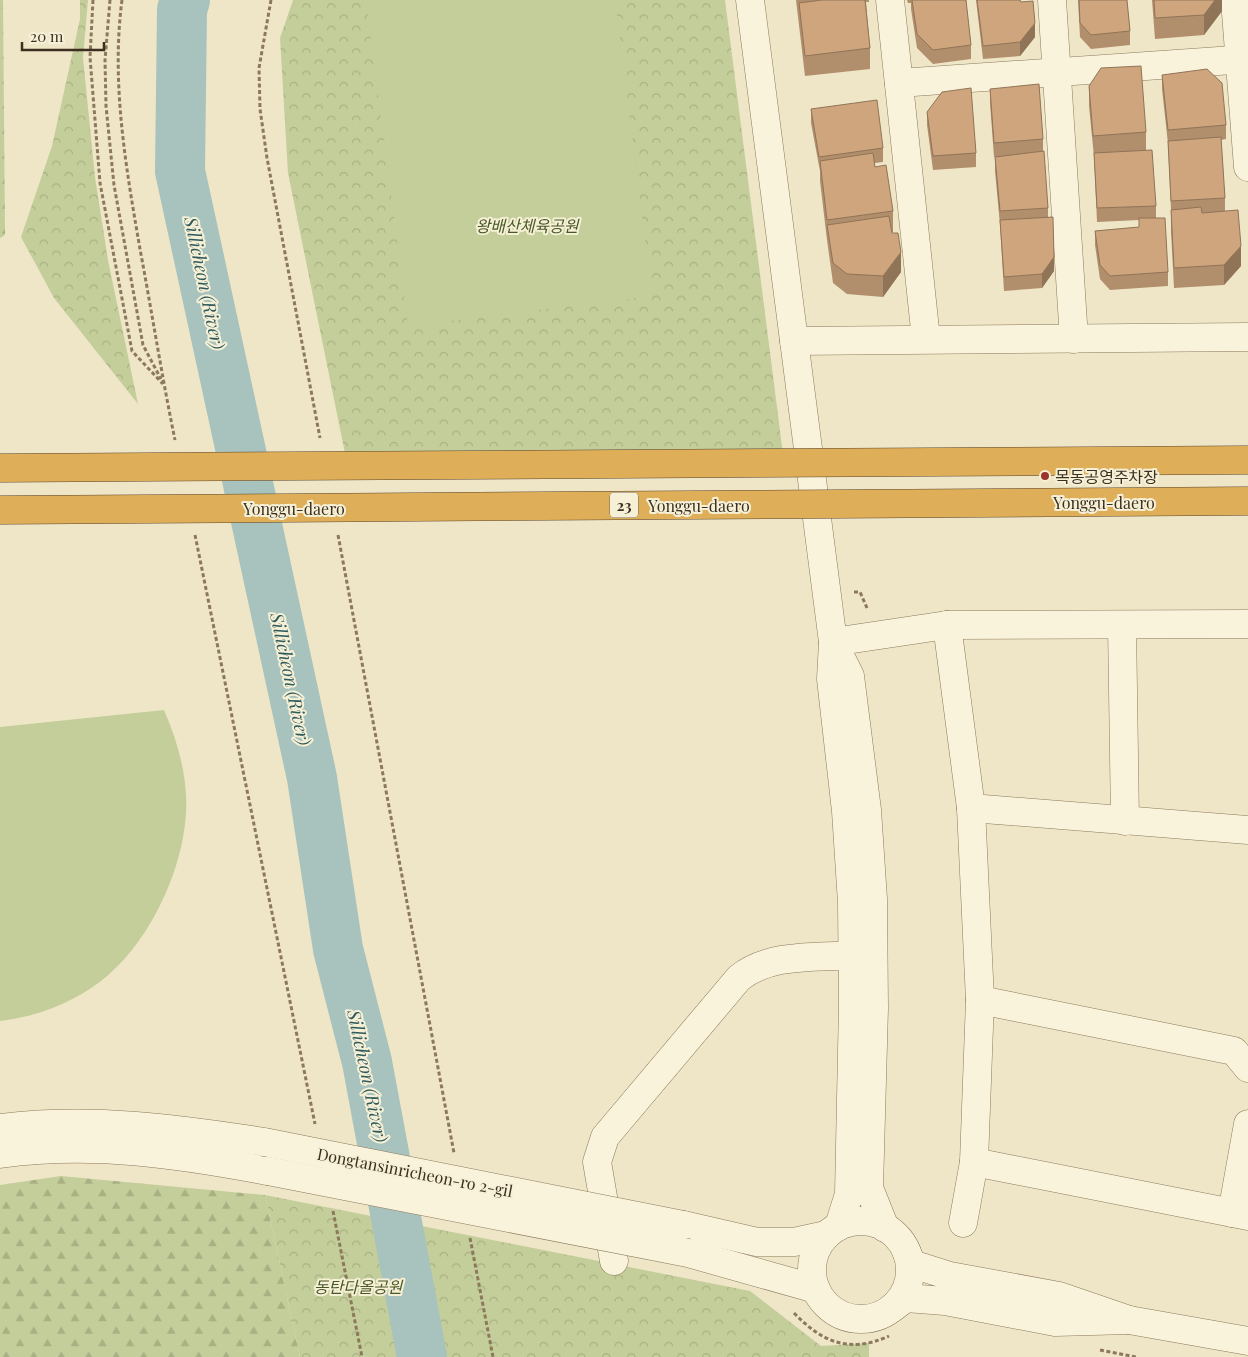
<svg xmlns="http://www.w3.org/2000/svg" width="1248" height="1357" font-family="'Playfair Display','Noto Sans KR',serif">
  <defs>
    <pattern id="forest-firs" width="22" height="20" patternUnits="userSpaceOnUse" patternTransform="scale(1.25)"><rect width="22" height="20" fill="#c4ce9a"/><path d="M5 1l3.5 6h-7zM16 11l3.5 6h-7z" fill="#a9b184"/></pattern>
    <pattern id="park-crowns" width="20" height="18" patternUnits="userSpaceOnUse" patternTransform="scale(1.25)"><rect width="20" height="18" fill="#c4ce9a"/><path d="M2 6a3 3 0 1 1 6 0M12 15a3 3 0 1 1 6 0" fill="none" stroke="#a9b184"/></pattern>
  </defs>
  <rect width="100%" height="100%" fill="#efe6c7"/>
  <g fill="url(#forest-firs)">
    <path d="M0,0H3L5,235L0,238Z"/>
    <path d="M61,1176L265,1195L300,1357H0V1185Z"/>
  </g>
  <g fill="url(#park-crowns)">
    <path d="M80,0H88L83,58L95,177L108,260L138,404L54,298L21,237L52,146L80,19Z"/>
    <path d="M293,0H725L783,454L349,473L288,173L280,38Z"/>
    <path d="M265,1195L750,1291L821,1346L869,1343V1357H300Z"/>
  </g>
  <g fill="#c4ce9a">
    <path d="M366,0H615L652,296L408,326Z"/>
    <path d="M164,710C176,738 184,764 186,794C190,858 152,942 101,981C73,1003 35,1017 0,1021V727Z"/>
  </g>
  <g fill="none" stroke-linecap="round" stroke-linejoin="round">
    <path stroke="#a8c3bd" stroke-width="50" d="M185,0L182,10L180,171L312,778L338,949L367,1062L422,1357"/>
    <defs>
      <g id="minor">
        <path d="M750,0L833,642L947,625L1248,624"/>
        <path d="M890,0L926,339"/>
        <path d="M1052,0L1074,339"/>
        <path d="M1235,0L1248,167"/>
        <path d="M899,83L1248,59"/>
        <path d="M794,341L1248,337"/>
        <path d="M947,625L971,808L980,1000L974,1162L963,1223"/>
        <path d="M1122,625L1125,821"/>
        <path d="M971,808L1248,830"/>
        <path d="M980,1000L1234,1051L1248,1068"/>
        <path d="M0,1128C90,1117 176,1128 264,1142"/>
        <path d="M0,1154C91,1141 178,1154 268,1171"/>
        <path d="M974,1162L1248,1216"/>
        <path d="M1232,1213L1248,1124"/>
        <circle cx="861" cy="1270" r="49"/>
        <path d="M683,1225L757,1242H794L826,1235"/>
        <path d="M839,1226L849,1194L853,1004L852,903L846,811L831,679L833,642L850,676L867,810L873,899L874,1008L869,1188L885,1228"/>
        <path d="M688,1253L816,1289"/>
        <path d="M614,1261L597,1162L605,1137L739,978C770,953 815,958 853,955"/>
        <path d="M891,1309L906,1298L945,1301L1055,1322L1129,1320L1059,1296L950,1276L912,1264L906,1251"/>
        <path d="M1129,1320L1248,1341"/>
      </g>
    </defs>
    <use href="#minor" stroke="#8c795c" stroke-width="29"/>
    <g stroke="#8c795c" stroke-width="3" stroke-dasharray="4 2.5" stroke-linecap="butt">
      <path d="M93,0L90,57L100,183L132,351L163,384"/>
      <path d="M110,0L105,60L106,106L114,185L143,345L161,379"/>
      <path d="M122,0C111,83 126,168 140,249C152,313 162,377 175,440"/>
      <path d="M271,0L259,68L260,109L267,158L320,438"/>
      <path d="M195,535L315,1124"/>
      <path d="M338,535L454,1153"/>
      <path d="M854,592H860L867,608"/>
      <path d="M333,1211L362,1357"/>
      <path d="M470,1238L493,1357"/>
      <path d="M794,1313C822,1342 849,1354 889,1336"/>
      <path d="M1100,1350L1136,1357"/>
    </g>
    <use href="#minor" stroke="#faf3db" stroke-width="28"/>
    <defs>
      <g id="minor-bridge">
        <path d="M264,1142L683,1225"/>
        <path d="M268,1171L688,1253"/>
      </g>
      <g id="highway-bridge">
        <path d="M0,468L1248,460"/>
        <path d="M0,510L1248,501"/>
      </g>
    </defs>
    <use href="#minor-bridge" stroke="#8c795c" stroke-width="29" stroke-linecap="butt"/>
    <use href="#highway-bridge" stroke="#5a4730" stroke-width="29" stroke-linecap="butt"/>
    <use href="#minor-bridge" stroke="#faf3db" stroke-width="28"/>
    <use href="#highway-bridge" stroke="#dfae58" stroke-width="28"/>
  </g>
  <g fill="#b18e6c">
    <path d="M796,0H869V2H866L870,48V69L805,76Z"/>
    <path d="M907,0H966L971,45V59L933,64L917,48L911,9V3H908Z"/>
    <path d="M976,0H1020L1035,37L1020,56L983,59Z"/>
    <path d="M1078,0H1127L1130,31V45L1091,49L1080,37Z"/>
    <path d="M1152,0H1222V11L1204,35L1155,39Z"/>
    <path d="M1162,75L1226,125V139L1221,140L1225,198V211L1241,266L1224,285L1174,288L1171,231V210L1168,144L1162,89Z"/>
    <path d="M1089,86L1146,132V150L1156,206V218L1168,272V286L1110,290L1100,279L1095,245V231L1139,227V220L1097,222L1094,157L1089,106Z"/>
    <path d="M990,89L1043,139V151L1048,208V217L1054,271L1042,288L1004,291L1000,225L995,171V157L999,156L994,157L990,103Z"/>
    <path d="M811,109L883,148V162L875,163V167L893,211V232H891L901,272L883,297L847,294L833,283L827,240L820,181V171L811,123Z"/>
    <path d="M927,112L976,153V167L933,170L927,125Z"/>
  </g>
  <g fill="#907458">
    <path d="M1215,0H1222V11L1204,35V15Z"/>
    <path d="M1035,23V37L1020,56V42Z"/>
    <path d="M1241,246V266L1224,285V265Z"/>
    <path d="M901,252V272L883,297V276Z"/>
    <path d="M1054,257V271L1042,288V274Z"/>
  </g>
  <g fill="#cea57d" stroke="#907458">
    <path d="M822,0H865L870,48L805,56L799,3Z"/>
    <path d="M912,0H966L971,45L933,50L917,34Z"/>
    <path d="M977,0H1020L1021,2L1033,1L1035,23L1020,42L983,46Z"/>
    <path d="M1079,0H1127L1130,31L1091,35L1080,23Z"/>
    <path d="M1154,0H1215L1204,15L1155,18Z"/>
    <path d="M1141,66L1146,132L1093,136L1089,86L1101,68Z"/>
    <path d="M1207,69L1222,83L1226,125L1168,130L1162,75Z"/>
    <path d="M1039,84L1043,139L994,143L990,89Z"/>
    <path d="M971,88L976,153L933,156L927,112L942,92Z"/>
    <path d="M877,100L883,148L819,157L811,109Z"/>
    <path d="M1221,137L1225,198L1171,201L1168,141Z"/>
    <path d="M1152,150L1156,206L1097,208L1094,153Z"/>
    <path d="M1044,151L1048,208L1000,211L995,157Z"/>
    <path d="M873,153L875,167L886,165L893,211L827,220L820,161Z"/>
    <path d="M1201,207L1202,213L1238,210L1241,246L1224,265L1174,268L1171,210Z"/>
    <path d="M889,216L892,233H898L901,252L883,276L847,274L833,263L827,225Z"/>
    <path d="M1053,217L1054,257L1042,274L1004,277L1000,220Z"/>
    <path d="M1139,218H1165L1168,272L1110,276L1100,265L1095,231L1139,227Z"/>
  </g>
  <circle fill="#9c332b" stroke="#f6f0d7" stroke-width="2" cx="1045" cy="476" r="5"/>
  <g text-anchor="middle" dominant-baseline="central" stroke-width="4" stroke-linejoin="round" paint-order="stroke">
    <rect fill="#f6f0d7" stroke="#746957" stroke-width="1" x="610" y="492.5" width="28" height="25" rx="4"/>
    <g font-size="15" font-weight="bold" fill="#3c2f20">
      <text x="624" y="505">23</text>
    </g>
    <g font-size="16" font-style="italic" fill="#485826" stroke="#f6f0d7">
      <text x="527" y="225">왕배산체육공원</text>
      <text x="358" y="1286">동탄다올공원</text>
    </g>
    <g font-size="16" fill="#3c2f20" stroke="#f6f0d7" text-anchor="start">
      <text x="1055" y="476">목동공영주차장</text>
    </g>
    <g font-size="16" fill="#3c2f20" stroke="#f6f0d7">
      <text x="1104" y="502">Yonggu-daero</text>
      <text x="699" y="505">Yonggu-daero</text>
      <text x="294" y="508">Yonggu-daero</text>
      <text transform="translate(415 1172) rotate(11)">Dongtansinricheon-ro 2-gil</text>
    </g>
    <g font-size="18" font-style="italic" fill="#2f5b5c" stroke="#f6f0d7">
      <text transform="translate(205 283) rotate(78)">Sillicheon (River)</text>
      <text transform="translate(291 679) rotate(78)">Sillicheon (River)</text>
      <text transform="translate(368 1076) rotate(78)">Sillicheon (River)</text>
    </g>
  </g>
  <path d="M22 42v8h82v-8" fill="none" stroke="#3c2f20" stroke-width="2.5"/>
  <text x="30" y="42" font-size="15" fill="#3c2f20" stroke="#f6f0d7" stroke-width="4" paint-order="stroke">20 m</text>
</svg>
